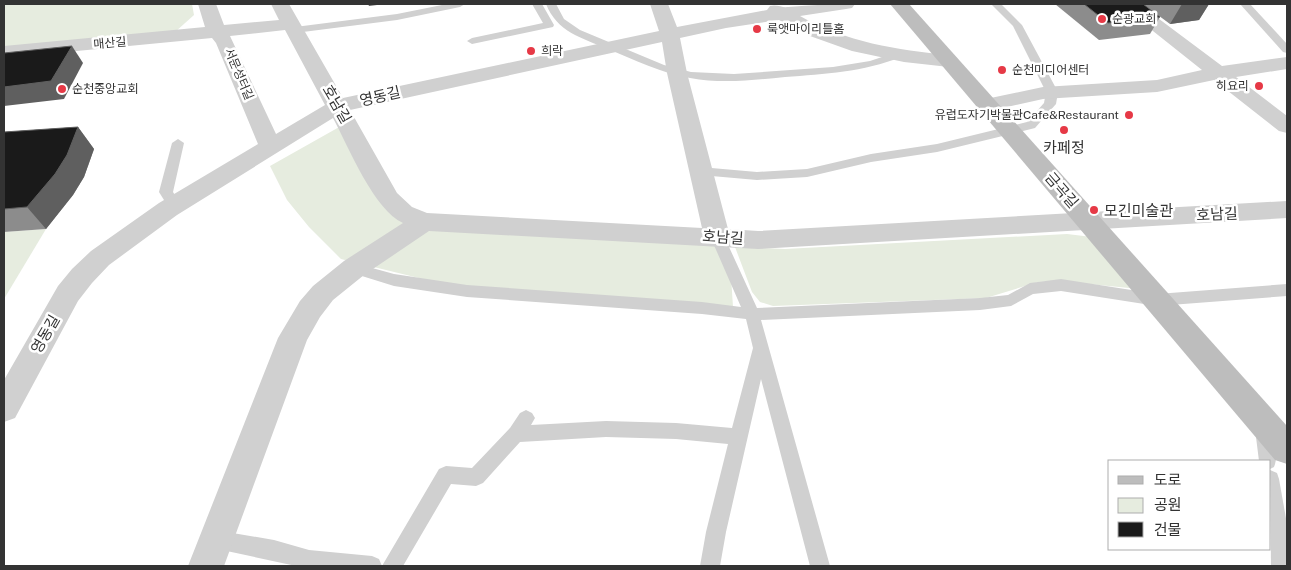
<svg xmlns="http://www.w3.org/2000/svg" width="1291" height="570" font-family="'Public Sans','Noto Sans KR',sans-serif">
  <rect width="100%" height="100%" fill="#fff"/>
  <g fill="#e6ecdf">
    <path d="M4,4H192L194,15L175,32L4,47Z"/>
    <path d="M341,126L400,213L712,245L724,250L730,261L733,307L469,288L427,280L341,259L309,227L287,200L270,166Z"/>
    <path d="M46,229L4,299V232Z"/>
    <path d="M1067,234L1092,237L1139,289L1059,281L1038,282L986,298L773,306L760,302L752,292L735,247L785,249Z"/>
  </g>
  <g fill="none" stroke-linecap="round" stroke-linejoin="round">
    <g fill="#d0d0d0" fill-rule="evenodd">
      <path d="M447,4H465L460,7L397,20L295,33L290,30L295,27L397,14Z"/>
      <path d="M532,4H542L554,25L553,27L472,44L467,41L472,38L543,23Z"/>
      <path d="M546,4H556L564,19L580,30L664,65L691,72L734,74L833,67L870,61L897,52L902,55L901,57C863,72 825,74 785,77C754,80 722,84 690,78C661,73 635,60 608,49C582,38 557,32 546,4Z"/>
      <path d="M991,4H1001L1022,25L1058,92L1056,104L1035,128L937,152L871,162L807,177L757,180L700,175L694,171L700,167L757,172L807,169L871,154L937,144L1027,122L1044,103L1046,92L1013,26Z"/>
      <path d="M1240,4H1250L1287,44V53L1283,52Z"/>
      <path d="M178,139L184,143L173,192L181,205L179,208H169L159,192L172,143Z"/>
      <path d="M717,231L722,232L724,236L757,308L980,298L1008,295L1030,283L1061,279L1157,294L1287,284V296L1157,306L1061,291L1033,294L1011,306L980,310L761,320L830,566H810L761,379L726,532L720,566H700L706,532L728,444L676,439L606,437L520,442L483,483L476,486L451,484L403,566H296L208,547L205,540L208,533L215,530L274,540L309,550L372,556L379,559L382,566L439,469L446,466L472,468L510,428L520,413L526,410L532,413L535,418L531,425L606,421L676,423L732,428L753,348L746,319L702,314L467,297L394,286L349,272L347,268L349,264L354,263L394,274L467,285L702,302L741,307L710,236L712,232Z"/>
      <path d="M1264,421L1270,423C1275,434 1279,456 1274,467L1270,469V461H1259L1255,429L1258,423Z"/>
      <path d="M1270,470L1277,473L1279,479L1287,524V566H1271Z"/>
    </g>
    <g fill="#d0d0d0" fill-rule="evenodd">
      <path d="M198,4H216L224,25L279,20L271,4H289L343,98L659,31L650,4H668L677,27L767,10L770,6C777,4 782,8 788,7C811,5 832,4 855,4L852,8L846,9L800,16C846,42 897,50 949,55L956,57L959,61L956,65L949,67L904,62L852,51L810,36L779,20L726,28L680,38L687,73L728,229L758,231L1287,201V218L758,249L429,231L364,275L333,300L320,317L307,340L224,566H188L278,338L300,301L313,286L344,261L403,223C374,210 349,148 333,118L177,215L109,265L92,283L78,301L15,418L4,422V380L58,286L72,269L91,251L159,203L258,144L216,43L212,38L4,58V46L205,27ZM285,30L325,105L276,134L230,36ZM662,42L667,73L702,228L427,213L412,207L397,193L350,110Z"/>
      <path d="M1119,4H1139L1222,66L1287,57V69L1236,77L1287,116V133L1279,131L1214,80L1157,92L1043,99L989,111L981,110L978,105L981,100L1043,87L1157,80L1202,70Z"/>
    </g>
    <path fill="#bdbdbd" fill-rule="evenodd" d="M890,4H909L1287,426V464L1275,460Z"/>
  </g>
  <g fill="#8c8c8c">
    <path d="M1055,4H1143L1160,17L1150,34L1099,40Z"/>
    <path d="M1143,4H1209L1199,20L1170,24Z"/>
    <path d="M78,127L94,149L84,177L73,195L46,229L4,232V132Z"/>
  </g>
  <g fill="#5f5f5f">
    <path d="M368,4H385L369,6Z"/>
    <path d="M1182,4H1209L1199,20L1170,24Z"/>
    <path d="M72,46L83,63L64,99L4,106V87Z"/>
    <path d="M78,127L94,149L84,177L73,195L46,229L27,207Z"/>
  </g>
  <g fill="#1a1a1a" stroke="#5f5f5f">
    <path d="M1084,4H1143L1160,17L1108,23Z"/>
    <path d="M72,46L51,81L4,87V53Z"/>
    <path d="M78,127L67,155L55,174L27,207L4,209V132Z"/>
  </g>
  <g fill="#e63946" stroke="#fff" stroke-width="2">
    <circle cx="1102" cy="19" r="5"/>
    <circle cx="757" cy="29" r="5"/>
    <circle cx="531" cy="51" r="5"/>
    <circle cx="1002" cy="70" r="5"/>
    <circle cx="1259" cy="86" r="5"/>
    <circle cx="62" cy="89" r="5"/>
    <circle cx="1129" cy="115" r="5"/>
    <circle cx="1064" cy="130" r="5"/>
    <circle cx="1094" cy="210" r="5"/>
  </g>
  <g text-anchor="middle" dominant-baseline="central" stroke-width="5" stroke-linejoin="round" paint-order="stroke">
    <g font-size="12" fill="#333" stroke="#fff" text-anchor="start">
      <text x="1112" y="19">순광교회</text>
      <text x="767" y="29">룩앳마이리틀홈</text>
      <text x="541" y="51">희락</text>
      <text x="1012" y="70">순천미디어센터</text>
      <text x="1249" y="86" text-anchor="end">히요리</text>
      <text x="72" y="89">순천중앙교회</text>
      <text x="1119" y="115" text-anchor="end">유럽도자기박물관Cafe&amp;Restaurant</text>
    </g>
    <g font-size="12" fill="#333" stroke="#fff">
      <text transform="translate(110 43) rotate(-5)">매산길</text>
      <text transform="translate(239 74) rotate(67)">서문성터길</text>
    </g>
    <g font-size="15" fill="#333" stroke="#fff">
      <text transform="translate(380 96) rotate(-13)">영동길</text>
      <text transform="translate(337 104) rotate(60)">호남길</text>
      <text transform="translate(1062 190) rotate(49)">금곡길</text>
      <text transform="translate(1217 214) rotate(-3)">호남길</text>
      <text transform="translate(723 237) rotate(4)">호남길</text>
      <text transform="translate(45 334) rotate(-60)">영동길</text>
    </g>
    <g font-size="15" fill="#333" stroke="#fff">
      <text x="1064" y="147">카페정</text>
      <text x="1104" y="210" text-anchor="start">모긴미술관</text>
    </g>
  </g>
  <rect width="1291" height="570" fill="none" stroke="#333333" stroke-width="10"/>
  <rect x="1108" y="460" width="162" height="90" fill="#ffffff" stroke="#adadad"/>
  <rect x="1118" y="476" width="25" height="8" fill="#bdbdbd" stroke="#adadad"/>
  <text x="1154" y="485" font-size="15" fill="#333333">도로</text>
  <rect x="1118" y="498" width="25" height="15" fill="#e6ecdf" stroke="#adadad"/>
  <text x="1154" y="510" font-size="15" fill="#333333">공원</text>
  <rect x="1118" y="522" width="25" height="15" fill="#1a1a1a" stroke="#adadad"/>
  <text x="1154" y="535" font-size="15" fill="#333333">건물</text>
</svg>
